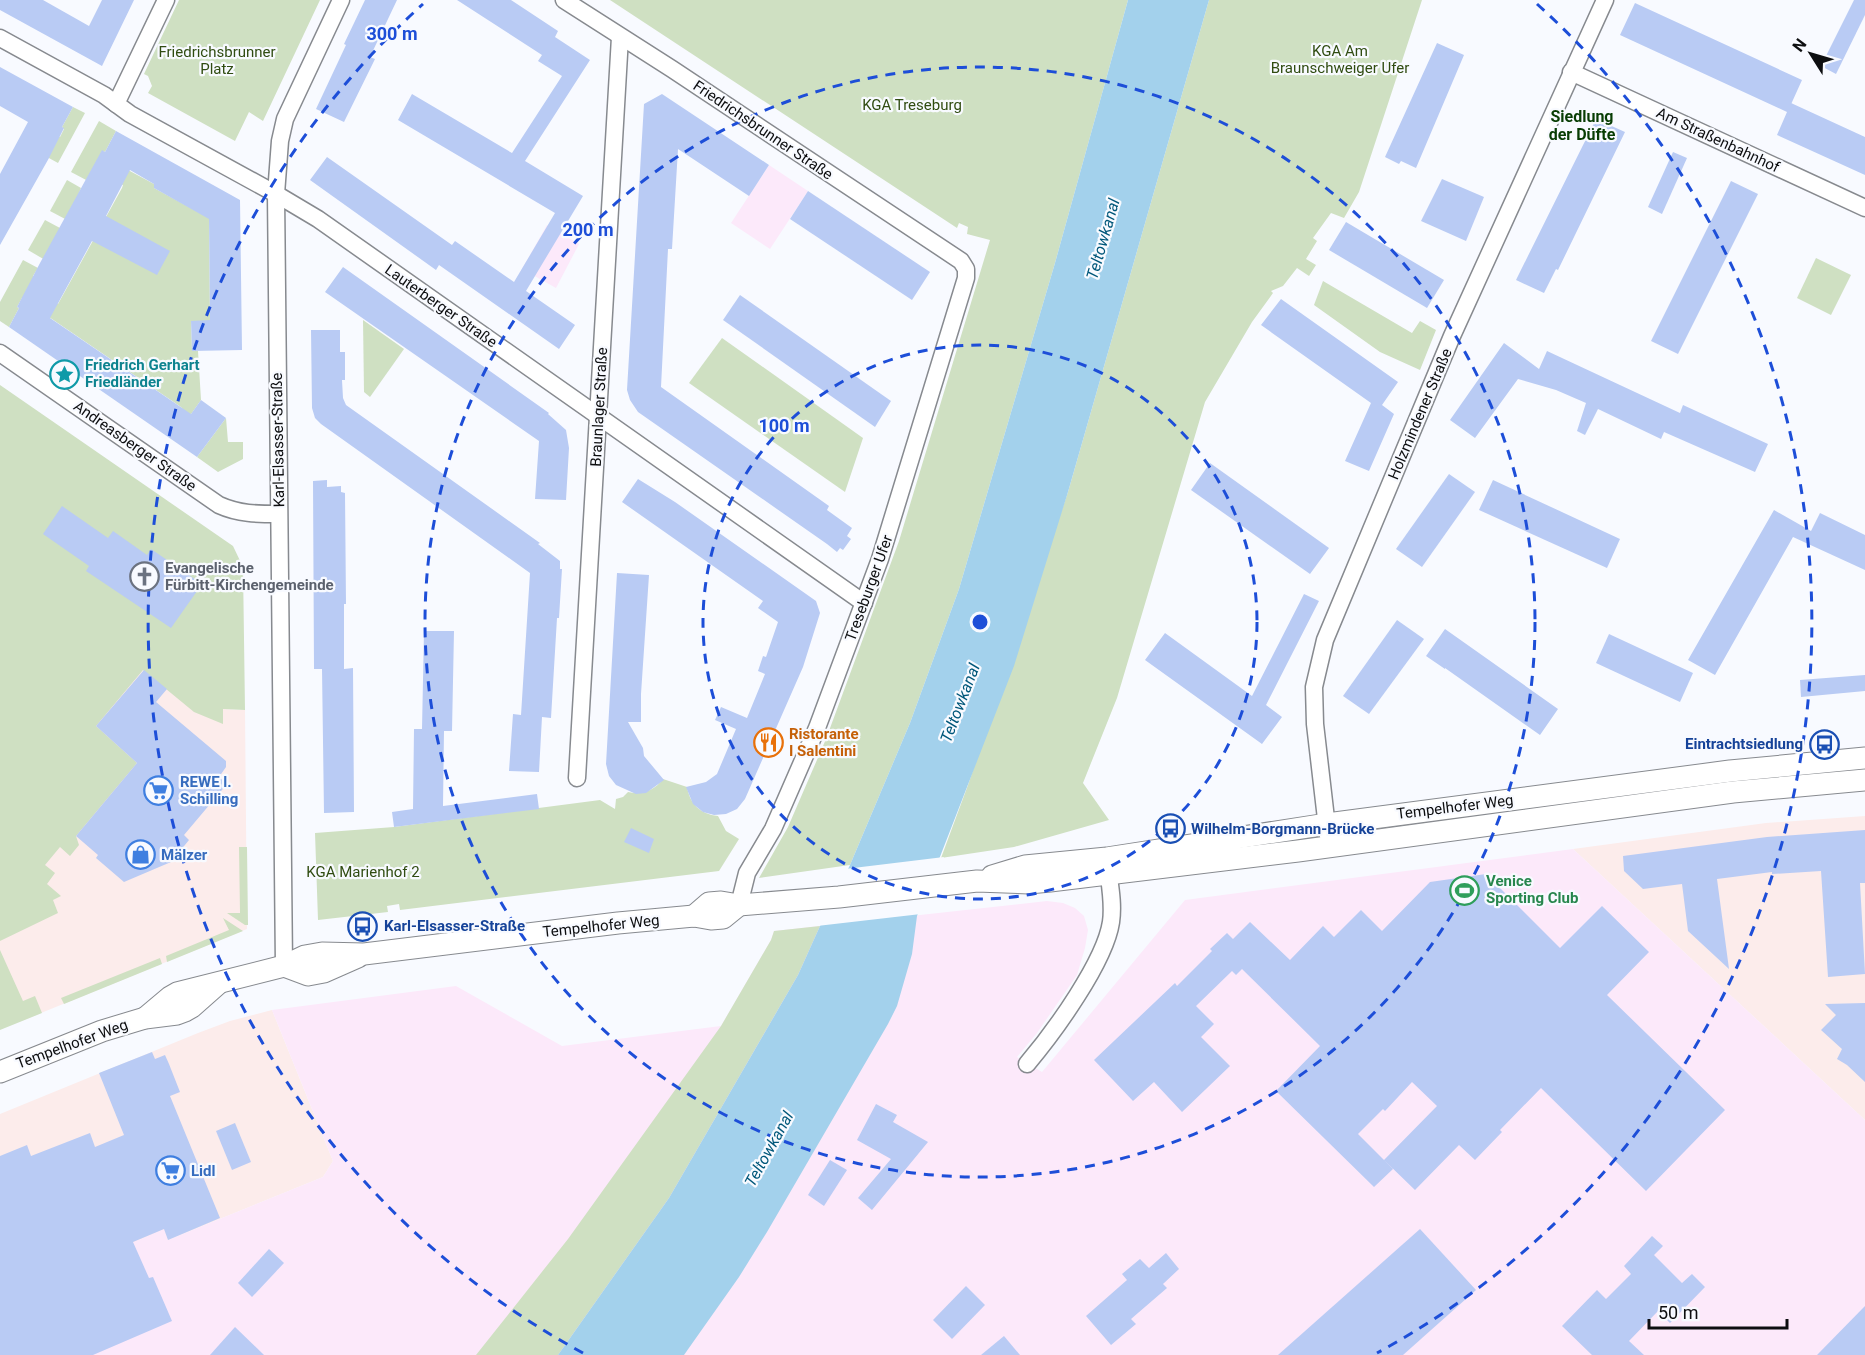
<svg xmlns="http://www.w3.org/2000/svg" width="1865" height="1355" font-family="Roboto,sans-serif">
  <rect width="100%" height="100%" fill="#f8faff"/>
  <g fill="#fceceb">
    <path d="M102,624L223,709L245,710L247,929L19,1022L0,981V940L34,871L69,709Z"/>
    <path d="M1865,816V1120L1573,849L1766,823Z"/>
    <path d="M272,1010L333,1161L323,1177L168,1240L163,1230L0,1299V1114L198,1033L230,1021Z"/>
  </g>
  <g fill="#fce9fa">
    <path d="M769,165L808,191L770,249L731,223Z"/>
    <path d="M547,225L579,244L556,288L522,269Z"/>
    <path d="M1573,849L1865,1120V1355H0V1299L164,1229L168,1240L323,1177L333,1161L272,1010L456,986L562,1046L721,1026L771,940L774,931L1047,901L1063,903L1075,908L1084,916L1088,930L1085,948L1077,975L1037,1033L1017,1057L1042,1072L1185,900Z"/>
  </g>
  <g fill="#cfe0c2">
    <path d="M179,0H320L263,121L249,112L235,141L148,93L152,86L148,76L144,74Z"/>
    <path d="M610,0H1128L1055,263L959,589L910,723L850,865L759,878L788,827L826,739L899,541L990,240L967,234L968,227L959,223L957,228Z"/>
    <path d="M1209,0H1422L1359,192L1344,218L1331,213L1313,238L1317,241L1306,259L1316,265L1309,276L1297,268L1283,286L1271,291L1273,293L1252,322L1205,402L1117,698L1083,783L1109,820L1014,847L941,858L968,785L1068,492Z"/>
    <path d="M73,107L85,113L58,163L47,157L57,136L60,137L64,129L62,127Z"/>
    <path d="M99,121L116,131L105,152L103,151L88,181L71,172Z"/>
    <path d="M128,170L154,184V188L209,218L210,321H191L192,350L198,351L201,400L189,417L181,407L49,317L56,303L58,304L122,188L123,185L120,184Z"/>
    <path d="M67,180L81,188L67,220L50,211Z"/>
    <path d="M45,220L60,228L45,260L28,250Z"/>
    <path d="M1816,258L1851,275L1831,315L1797,298Z"/>
    <path d="M23,260L38,268L33,276L35,278L24,299L22,298L17,307L19,308L9,327L0,321V302Z"/>
    <path d="M1323,281L1412,333L1420,321L1436,330L1420,370L1380,352L1314,305Z"/>
    <path d="M363,320L404,349L370,397L364,392Z"/>
    <path d="M722,338L863,438L845,492L689,383Z"/>
    <path d="M0,385L233,546L243,567L245,710L223,709V724L194,712L143,670L96,726L137,763L76,836L79,845L70,856L60,847L45,865L55,873L47,884L61,896L53,900L58,913L0,941Z"/>
    <path d="M226,418L228,442H243V459L218,472L197,457Z"/>
    <path d="M663,779L687,787C690,804 700,814 718,816L726,831L739,839L719,871L400,910L399,904L387,906L388,912L318,920L315,833L394,827L600,800L615,809L616,799L623,797L628,792C642,795 654,791 663,779Z"/>
    <path d="M239,847H247L248,925H245L227,913H240Z"/>
    <path d="M223,918L243,931L167,962L166,956L229,930Z"/>
    <path d="M820,926L798,975L669,1198L558,1355H476L568,1239L721,1026L771,940L774,931Z"/>
    <path d="M0,950L23,1001L35,996L42,1013L0,1030Z"/>
    <path d="M160,958L162,964L64,1004L61,998Z"/>
  </g>
  <path fill="#a3d1ec" d="M1128,0H1209L1068,492L1014,666L917,916L912,954L897,1006L888,1024L767,1232L739,1277L684,1355H558L669,1198L798,975L820,926L850,865L910,723L959,589L1055,263Z"/>
  <path fill="#f8faff" d="M944,857L921,914L817,926L845,869Z"/>
  <g fill="#b9cbf4">
    <path d="M0,0H43L89,26L102,0H134L102,66L0,10Z"/>
    <path d="M365,0H397L370,57L375,59L344,122L316,109L346,45L344,44Z"/>
    <path d="M457,0H511L558,31L555,37L590,60L525,161L583,196L526,291L575,325L559,349L439,265L436,270L310,180L327,157L452,245L455,241L514,282L555,213L398,120L412,94L512,153L562,76L538,61L542,55Z"/>
    <path d="M1854,0H1865V15L1836,74L1821,66Z"/>
    <path d="M1635,3L1802,80L1788,111L1791,103L1865,137V175L1777,135L1787,112L1620,35Z"/>
    <path d="M1437,43L1464,55L1416,168L1401,161L1399,164L1385,157Z"/>
    <path d="M0,67L73,107L62,127L64,128L49,158L0,245V174L28,122L0,106Z"/>
    <path d="M662,94L769,165L749,196L678,149L672,249H668L661,387L829,506L827,510L852,528L847,536L851,539L843,550L840,548L837,552L827,544L638,412L630,400L627,390L644,104Z"/>
    <path d="M1596,119L1625,132L1558,270L1556,269L1544,293L1516,280Z"/>
    <path d="M116,131L240,200L242,350L192,351L191,321L210,320L209,219L154,188V184L130,170L106,216L170,251L157,275L92,241L50,318L191,414L201,400L226,418L197,457L9,327L19,308L17,307L40,263L102,150L105,152Z"/>
    <path d="M1673,152L1687,158L1662,214L1648,207Z"/>
    <path d="M1442,179L1484,197L1466,241L1421,221Z"/>
    <path d="M1731,181L1758,194L1678,354L1651,341Z"/>
    <path d="M808,191L930,272L912,300L790,219Z"/>
    <path d="M1346,222L1444,280L1427,308L1329,250Z"/>
    <path d="M343,267L549,413L548,414L566,430L569,448L566,500L535,499L539,441L325,292Z"/>
    <path d="M740,295L891,401L875,427L723,320Z"/>
    <path d="M1281,299L1398,382L1382,405L1394,414L1369,471L1345,461L1371,403L1261,325Z"/>
    <path d="M311,330H340V352H345V380H342L343,398L346,405L540,543L538,544L560,561V569H562L559,618H557L551,718L542,717L539,772L509,771L513,714L521,715L530,573L321,424L315,418L312,408Z"/>
    <path d="M1504,343L1539,369L1547,351L1680,413L1683,405L1768,444L1755,472L1664,432L1661,439L1598,409L1585,435L1577,431L1586,403L1556,390L1518,379L1475,438L1450,420Z"/>
    <path d="M1210,463L1329,548L1310,574L1191,490Z"/>
    <path d="M1449,474L1475,492L1422,567L1396,549Z"/>
    <path d="M638,479L675,502L816,601L820,613L803,667L745,799L737,809L726,814L714,815L703,812L693,804L686,787L706,782L717,774L736,729L715,720L721,707L747,718L765,674L758,671L763,656L766,657L778,622L758,608L763,601L622,502Z"/>
    <path d="M327,480V487L341,486V492L345,493L346,604H344V669L353,668L354,812L324,813L322,669H314L313,481Z"/>
    <path d="M1493,480L1620,539L1607,568L1479,510Z"/>
    <path d="M62,506L108,538L113,531L147,555L151,549L202,584L171,628L86,571L89,566L43,534Z"/>
    <path d="M1774,510L1811,531L1820,513L1865,535V570L1793,537L1715,675L1688,660Z"/>
    <path d="M617,573L649,575L641,694V722H628L643,748L644,756L664,780L646,793L636,794L616,785L609,776L606,764Z"/>
    <path d="M1304,594L1319,601L1266,705L1282,717L1262,744L1145,660L1165,633L1252,696Z"/>
    <path d="M1397,620L1424,639L1369,714L1343,696Z"/>
    <path d="M1445,629L1558,709L1540,735L1445,668V669L1426,656Z"/>
    <path d="M424,631H454L452,731H444L443,806L537,794L539,809L394,827L392,812L413,809L414,729H422Z"/>
    <path d="M1609,634L1693,673L1680,702L1596,663Z"/>
    <path d="M144,670L167,689L156,702L226,761V767L219,777L227,784L184,835L189,840L171,862L124,882L96,858L98,855L76,836L137,763L96,726Z"/>
    <path d="M1865,675V691L1801,697L1800,680Z"/>
    <path d="M631,828L654,839L649,853L624,842Z"/>
    <path d="M1865,830V883H1860L1865,974L1828,977L1821,871L1772,874V872L1717,879L1729,969L1688,931L1682,884L1643,889L1624,871L1623,856L1767,837Z"/>
    <path d="M1486,874L1560,948L1602,906L1649,952L1607,995L1725,1110L1646,1191L1541,1088L1500,1130L1502,1132L1475,1160L1459,1145L1415,1190L1384,1160L1437,1106L1412,1082L1385,1111L1383,1109L1358,1134L1393,1169L1374,1187L1276,1091L1320,1046L1242,969L1236,975L1232,971L1196,1006L1214,1024L1201,1037L1230,1066L1182,1112L1154,1082L1133,1101L1094,1060L1175,983L1177,986L1212,951L1210,949L1227,933L1233,939L1250,922L1290,960L1323,926L1334,937L1361,910L1382,931L1430,882Z"/>
    <path d="M1865,1003V1082L1847,1065L1837,1059L1842,1049L1821,1030L1836,1015L1825,1004Z"/>
    <path d="M152,1052L155,1059L165,1055L169,1064L180,1092L170,1096L220,1218L168,1240L164,1229L133,1242L149,1278L153,1277L172,1321L93,1355H0V1156L27,1145L31,1156L90,1133L95,1147L124,1135L99,1073Z"/>
    <path d="M876,1104L897,1115L893,1122L928,1142L872,1210L858,1198L891,1159L857,1140Z"/>
    <path d="M235,1123L251,1162L232,1170L216,1131Z"/>
    <path d="M830,1160L847,1170L824,1206L808,1195Z"/>
    <path d="M1420,1229L1476,1290L1403,1355H1278Z"/>
    <path d="M1652,1236L1663,1246L1654,1255L1682,1283L1692,1274L1705,1287L1670,1323L1658,1311L1629,1341L1644,1355H1592L1562,1326L1597,1290L1606,1299L1631,1274L1624,1266Z"/>
    <path d="M269,1249L284,1263L252,1297L238,1283Z"/>
    <path d="M1166,1253L1179,1269L1163,1284L1167,1288L1131,1319L1136,1324L1111,1345L1086,1316L1127,1280L1122,1274L1140,1259L1149,1268Z"/>
    <path d="M966,1286L985,1305L952,1339L933,1320Z"/>
    <path d="M1865,1306V1355H1817Z"/>
    <path d="M235,1327L264,1355H210Z"/>
    <path d="M1004,1336L1020,1355H981Z"/>
  </g>
  <g fill="none" stroke-linecap="round" stroke-linejoin="round">
    <defs>
      <g id="minor">
        <path d="M564,0L672,69L961,261L966,269V278L880,559L817,728L773,829L747,873L739,905"/>
        <path d="M0,38L104,95L130,114L276,194L318,219L864,603"/>
        <path d="M1571,72L1865,208"/>
        <path d="M116,104L166,0"/>
        <path d="M0,353L219,505C239,514 257,514 278,514"/>
        <path d="M577,778L620,37"/>
        <path d="M1328,836L1315,724L1314,687L1325,640L1452,336L1605,0"/>
        <path d="M284,966L276,194L280,141L285,119L341,0"/>
        <path d="M1027,1064C1054,1032 1105,962 1111,922C1114,902 1109,881 1107,862"/>
      </g>
      <g id="tertiary">
        <path d="M992,876L1025,866L1107,858L1327,824L1730,771L1865,758"/>
        <path d="M694,916L709,903L721,902L739,905L839,897L977,881L1029,883L1050,881L1298,851L1733,792L1865,780"/>
        <path d="M284,966L308,975L324,972L358,957"/>
        <path d="M145,1018L170,997L177,993L284,966L305,956L322,953L364,954L618,923L694,916L711,919L723,918L739,905"/>
        <path d="M0,1072L102,1031L145,1018L177,1014L185,1011L192,1007L218,984"/>
      </g>
    </defs>
    <use href="#minor" stroke="#878a8f" stroke-width="19"/>
    <use href="#tertiary" stroke="#878a8f" stroke-width="23"/>
    <use href="#minor" stroke="#fff" stroke-width="16"/>
    <use href="#tertiary" stroke="#fff" stroke-width="21"/>
  </g>
  <g fill="none" stroke="#1d4ed8" stroke-width="3" stroke-dasharray="10 8">
    <circle cx="980" cy="622" r="277"/>
    <circle cx="980" cy="622" r="555"/>
    <path d="M583 1353A832 832 0 0 1 423 4M1537 4A832 832 0 0 1 1377 1353"/>
  </g>
  <defs>
    <symbol id="sight-ring" viewBox="-11 -11 22 22"><circle r="9.5" fill="#f8faff" stroke="#0f9aa8" stroke-width="1.5"/><path d="M0-6L1.8-2.2L6-1.7L2.9 1.2L3.7 5.4L0 3.3L-3.7 5.4L-2.9 1.2L-6-1.7L-1.8-2.2Z" fill="#0f9aa8"/></symbol>
    <symbol id="church-ring" viewBox="-11 -11 22 22"><circle r="9.5" fill="#f8faff" stroke="#6b7280" stroke-width="1.5"/><path d="M-1.2-6h2.4v3.5h3.3v2.4h-3.3V6h-2.4V-.1h-3.3v-2.4h3.3Z" fill="#6b7280"/></symbol>
    <symbol id="restaurant-ring" viewBox="-11 -11 22 22"><circle r="9.5" fill="#f8faff" stroke="#e8710a" stroke-width="1.5"/><path d="M-5-6h1v4h1v-4h1v4h1v-4h1v5L-1.5 .5V6h-2V.5L-5-1ZM5-6V6H3V1.5H1.5Q1.5-4 5-6Z" fill="#e8710a"/></symbol>
    <symbol id="bus-ring" viewBox="-11 -11 22 22"><circle r="9.5" fill="#f8faff" stroke="#1a4fb4" stroke-width="1.5"/><path d="M-5-6H5V4H4V6H2V4H-2V6H-4V4H-5ZM-3.5-4V0h7V-4ZM-3.5 1.2v1.5H-2V1.2ZM2 1.2v1.5H3.5V1.2Z" fill="#1a4fb4"/></symbol>
    <symbol id="supermarket-ring" viewBox="-11 -11 22 22"><circle r="9.5" fill="#f8faff" stroke="#3f7fe0" stroke-width="1.5"/><path d="M-6-5.5h2.5l.6 2H6L4.5 2H-2.5L-4.4-4H-6ZM-1.5 3.2a1.3 1.3 0 1 0 .1 0ZM3 3.2a1.3 1.3 0 1 0 .1 0Z" fill="#3f7fe0"/></symbol>
    <symbol id="shop-ring" viewBox="-11 -11 22 22"><circle r="9.5" fill="#f8faff" stroke="#3f7fe0" stroke-width="1.5"/><path d="M-5-2.5h2.3a2.7 3.5 0 0 1 5.4 0H5L5.5 6h-11ZM-1.5-2.5h3a1.5 2.3 0 0 0-3 0Z" fill="#3f7fe0"/></symbol>
    <symbol id="stadium-ring" viewBox="-11 -11 22 22"><circle r="9.5" fill="#f8faff" stroke="#2e9e5b" stroke-width="1.5"/><path d="M0-5a6.5 5 0 1 0 0 10a6.5 5 0 1 0 0-10ZM-3.5-1.8h7v3.6h-7Z" fill="#2e9e5b"/></symbol>
  </defs>
  <g fill-rule="evenodd">
    <use href="#sight-ring" x="48" y="358" width="33" height="33"/>
    <use href="#church-ring" x="128" y="560" width="33" height="33"/>
    <use href="#restaurant-ring" x="752" y="726" width="33" height="33"/>
    <use href="#bus-ring" x="1808" y="728" width="33" height="33"/>
    <use href="#supermarket-ring" x="142" y="774" width="33" height="33"/>
    <use href="#bus-ring" x="1154" y="812" width="33" height="33"/>
    <use href="#shop-ring" x="124" y="838" width="33" height="33"/>
    <use href="#stadium-ring" x="1448" y="874" width="33" height="33"/>
    <use href="#bus-ring" x="346" y="910" width="33" height="33"/>
    <use href="#supermarket-ring" x="154" y="1154" width="33" height="33"/>
  </g>
  <g text-anchor="middle" dominant-baseline="central" stroke-width="4.5" stroke-linejoin="round" paint-order="stroke">
    <g font-size="15" fill="#304c11" stroke="#f8faff">
      <text x="1340" y="51">KGA Am<tspan x="1340" dy="17">Braunschweiger Ufer</tspan></text>
      <text x="217" y="52">Friedrichsbrunner<tspan x="217" dy="17">Platz</tspan></text>
      <text x="912" y="105">KGA Treseburg</text>
      <text x="363" y="872">KGA Marienhof 2</text>
    </g>
    <g font-size="15" fill="#0d0e10" stroke="#f8faff">
      <text transform="translate(763 130) rotate(34)">Friedrichsbrunner Straße</text>
      <text transform="translate(1718 140) rotate(25)">Am Straßenbahnhof</text>
      <text transform="translate(441 306) rotate(35)">Lauterberger Straße</text>
      <text transform="translate(599 407) rotate(-87)">Braunlager Straße</text>
      <text transform="translate(1420 414) rotate(-67)">Holzmindener Straße</text>
      <text transform="translate(278 440) rotate(-91)">Karl-Elsasser-Straße</text>
      <text transform="translate(135 446) rotate(35)">Andreasberger Straße</text>
      <text transform="translate(869 588) rotate(-70)">Treseburger Ufer</text>
      <text transform="translate(1455 807) rotate(-7)">Tempelhofer Weg</text>
      <text transform="translate(601 926) rotate(-6)">Tempelhofer Weg</text>
      <text transform="translate(72 1044) rotate(-20)">Tempelhofer Weg</text>
    </g>
    <g font-size="15" font-weight="bold" fill="#0d838f" stroke="#f8faff" text-anchor="start">
      <text x="85" y="365">Friedrich Gerhart<tspan x="85" dy="17">Friedländer</tspan></text>
    </g>
    <g font-size="15" font-weight="bold" fill="#5b616d" stroke="#f8faff" text-anchor="start">
      <text x="165" y="568">Evangelische<tspan x="165" dy="17">Fürbitt-Kirchengemeinde</tspan></text>
    </g>
    <g font-size="15" font-weight="bold" fill="#c56008" stroke="#f8faff" text-anchor="start">
      <text x="789" y="734">Ristorante<tspan x="789" dy="17">I Salentini</tspan></text>
    </g>
    <g font-size="15" font-weight="bold" fill="#164399" stroke="#f8faff" text-anchor="start">
      <text x="1803" y="744" text-anchor="end">Eintrachtsiedlung</text>
      <text x="1191" y="829">Wilhelm-Borgmann-Brücke</text>
      <text x="384" y="926">Karl-Elsasser-Straße</text>
    </g>
    <g font-size="15" font-weight="bold" fill="#366cbe" stroke="#f8faff" text-anchor="start">
      <text x="180" y="782">REWE l.<tspan x="180" dy="17">Schilling</tspan></text>
      <text x="161" y="855">Mälzer</text>
      <text x="191" y="1171">Lidl</text>
    </g>
    <g font-size="15" font-weight="bold" fill="#27864d" stroke="#f8faff" text-anchor="start">
      <text x="1486" y="881">Venice<tspan x="1486" dy="17">Sporting Club</tspan></text>
    </g>
    <g font-size="16" font-weight="bold" fill="#083d04" stroke="#f8faff">
      <text x="1582" y="116">Siedlung<tspan x="1582" dy="18">der Düfte</tspan></text>
    </g>
    <g font-size="16" font-style="italic" fill="#00577a" stroke="#f8faff">
      <text transform="translate(1103 239) rotate(-74)">Teltowkanal</text>
      <text transform="translate(960 703) rotate(-69)">Teltowkanal</text>
      <text transform="translate(769 1149) rotate(-61)">Teltowkanal</text>
    </g>
  </g>
  <circle cx="980" cy="622" r="9" fill="#1d4ed8" stroke="#f8faff" stroke-width="3"/>
  <g font-size="18" text-anchor="middle" font-weight="bold" fill="#1d4ed8" stroke="#f8faff" stroke-width="4.5" stroke-linejoin="round" paint-order="stroke">
    <text x="392" y="40">300 m</text>
    <text x="588" y="236">200 m</text>
    <text x="784" y="432">100 m</text>
  </g>
  <g transform="translate(1811 54) rotate(307)" stroke="#f8faff" stroke-width="4.5" paint-order="stroke">
  <path d="M0-4.5L10 22L0 15L-10 22Z" fill="#0d0e10"/>
  <text y="-9" font-size="16" font-weight="bold" text-anchor="middle" fill="#0d0e10">N</text>
  </g>
  <path d="M1649 1319v9h138v-9" fill="none" stroke="#0d0e10" stroke-width="3"/>
  <text x="1658" y="1319" font-size="18" fill="#0d0e10" stroke="#f8faff" stroke-width="4.5" paint-order="stroke">50 m</text>
</svg>
